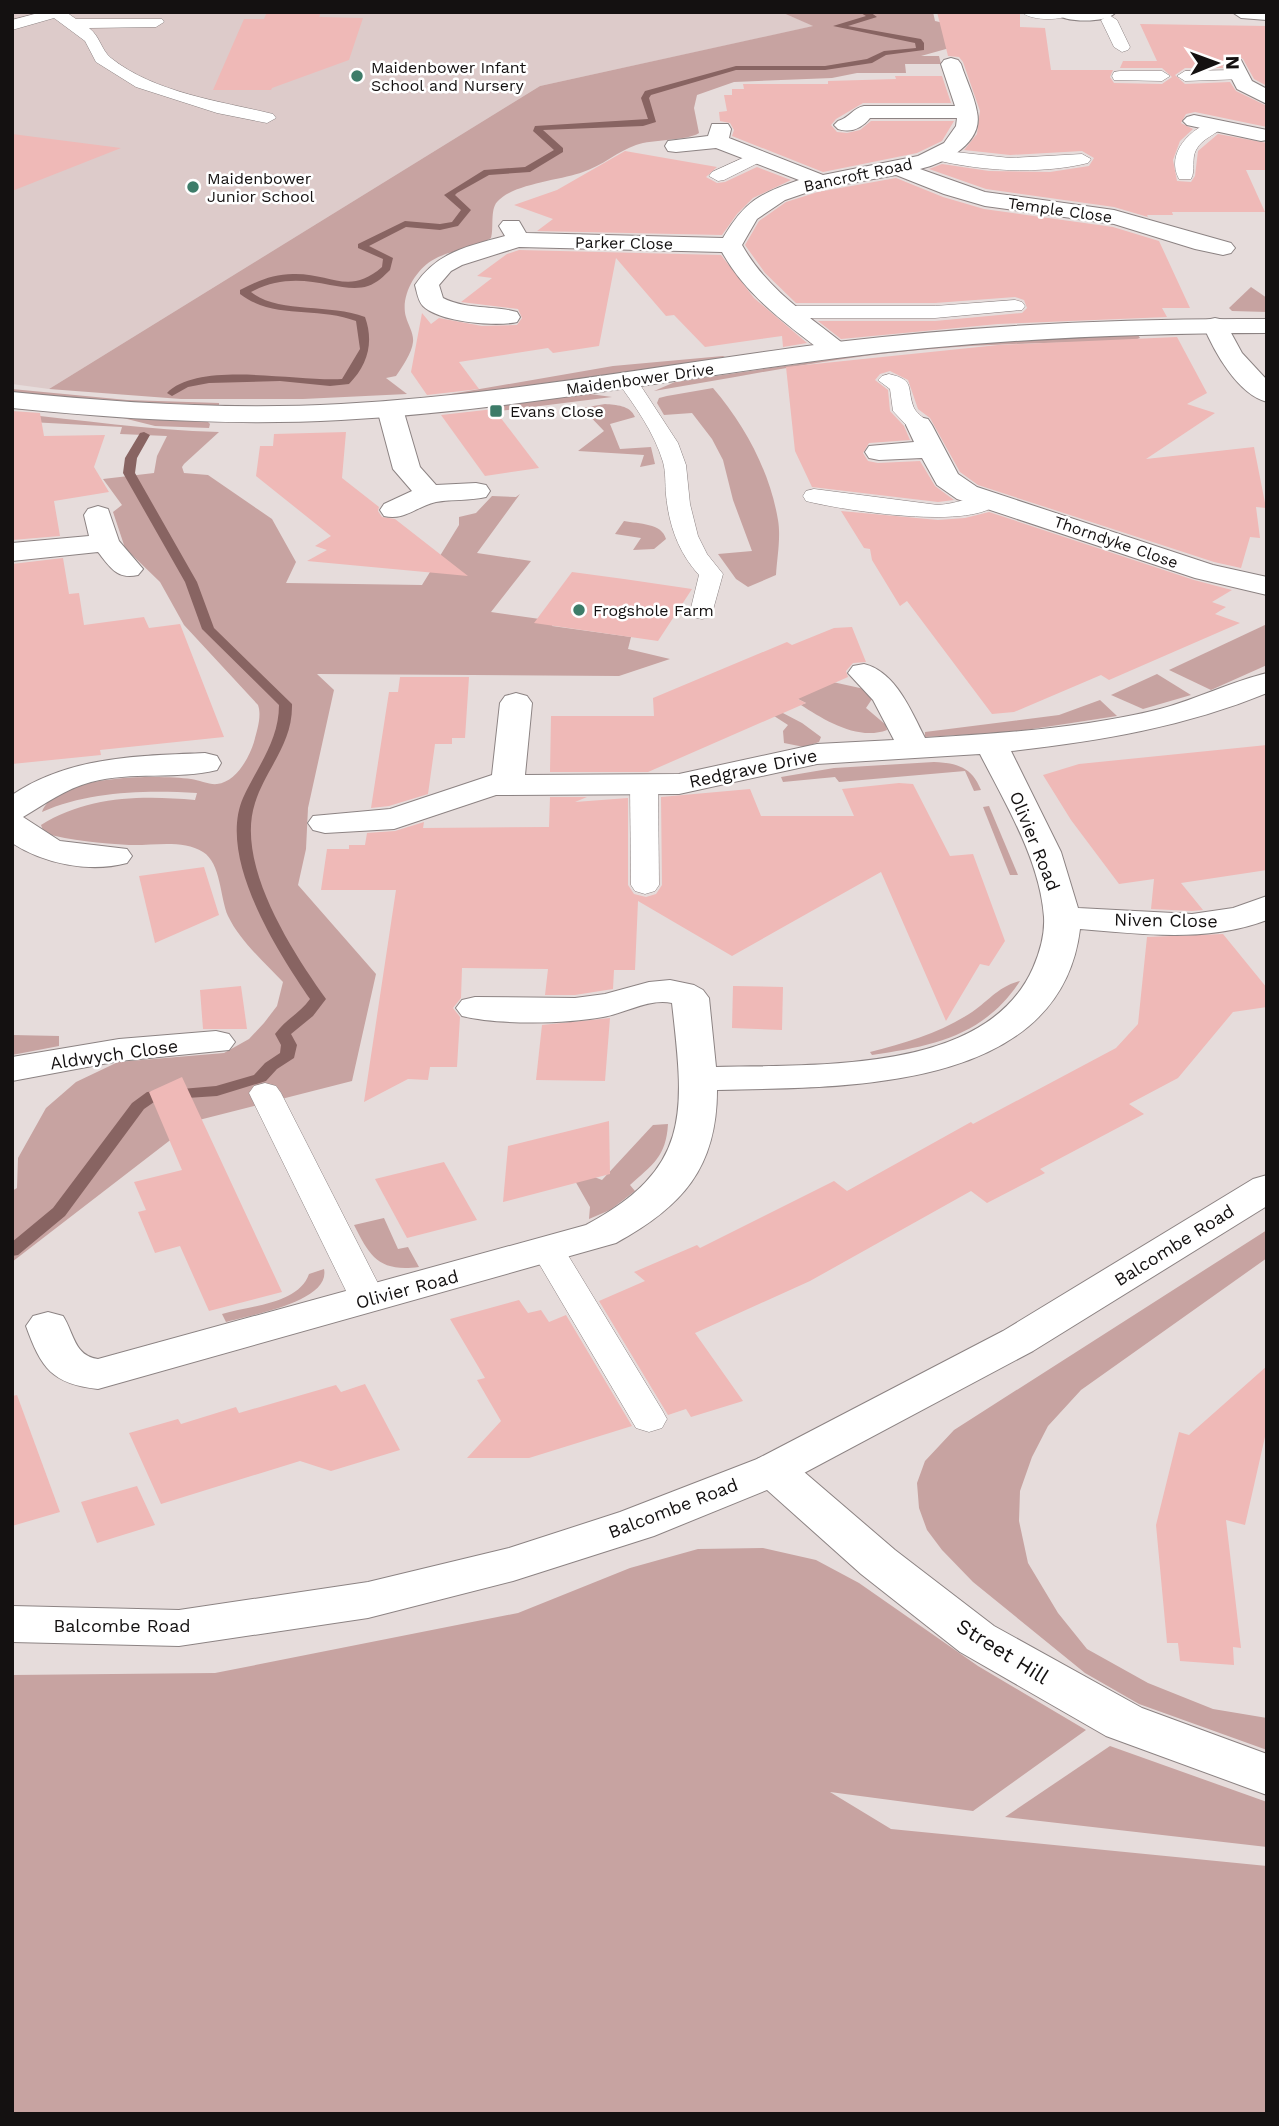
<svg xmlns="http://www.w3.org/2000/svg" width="1279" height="2126" font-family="'Work Sans',sans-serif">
  <rect width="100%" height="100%" fill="#e6dcdb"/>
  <path fill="#ddcbca" d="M12,12H781L814,26L540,86L49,389L12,384Z"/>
  <g fill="#c7a3a1">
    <path d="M781,12H933L935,21L953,25L1006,49H946L921,56H939L941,64H905L906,73H857L832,78L734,82L697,95L694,108L699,133C687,141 653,139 636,145C618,151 602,166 583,172C562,180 511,184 497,202C490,210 494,228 491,238C473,250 450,249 431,261C415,271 400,297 406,317C408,325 414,333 413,342C412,353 402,367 396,376L386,378L407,394L303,399H181L49,389L540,86L813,26Z"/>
    <path d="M1251,287L1267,298V312L1232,311L1229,308Z"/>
    <path d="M1136,332L1140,338L1130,342C1034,342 939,345 843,359C780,368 717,381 654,391L675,382L915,347Z"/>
    <path d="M723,356L727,358L451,396V394L613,366Z"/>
    <path d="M713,388C745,425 770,472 778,520C781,537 777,558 776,575L748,587L736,579L718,554L752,551L733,500L723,460L712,439L692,413L664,415L657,403L659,398L667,396Z"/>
    <path d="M12,389L127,400L219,403V406L124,403L27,394L12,392Z"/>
    <path d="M590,394L612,397L499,411L494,406Z"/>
    <path d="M605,404C616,405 630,405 635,417L610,424L620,449L651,447L655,464L640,467L644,455L578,451L604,431L582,408Z"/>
    <path d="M12,413C81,420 149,430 219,432L184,464L182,467L184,473L208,475L272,519L296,562L286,583L422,585L459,525V517L476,513L492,496L516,497L520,494L477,553L531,561L491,612L554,621L552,626L631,637L628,649L670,659L619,676L317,674L334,690L308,808L306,849L298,885L376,974L352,1081L195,1121L12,1262V1191L17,1188L18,1158L46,1108L76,1082L118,1062L224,1053L249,1039L264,1023L277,1006L283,982C264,962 240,941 228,916C220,898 221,863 203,852C182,839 152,846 129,845C101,843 71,841 44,833L41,825C87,796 142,795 195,800L197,793C146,790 89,791 42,812C57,774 156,775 191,779C199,780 210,785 217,784C236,782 249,758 254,742C257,730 262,716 258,705L184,625L160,582L125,548L113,512L122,505L103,479L154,473L157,456L167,436L120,434L122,427L12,421Z"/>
    <path d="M123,418L207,421L210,424L209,428L155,426Z"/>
    <path d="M624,521C639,524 662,523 666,539L654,549L633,550L641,538L615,534Z"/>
    <path d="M1267,624V665L1211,690L1169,670Z"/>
    <path d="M1157,674L1191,695L1143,709L1111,695Z"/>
    <path d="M810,677L869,690L872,699L866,708L886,725L887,730C858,741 824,720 801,705L806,703L798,699Z"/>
    <path d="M1100,700L1117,716L1012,732L925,737V732L1059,715Z"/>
    <path d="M779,711L802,723L821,737L819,742L804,747L784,743L783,731L788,725L771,714Z"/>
    <path d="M934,762C957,763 972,767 981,790L974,791L965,771L839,782L835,777L783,782L781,777L834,768Z"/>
    <path d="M989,806L1018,875H1010L983,807Z"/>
    <path d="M1020,981C984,1036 933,1046 872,1055L870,1052C905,1043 939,1033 969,1014C987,1003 998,986 1020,981Z"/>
    <path d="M12,1035L59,1036V1046L12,1055Z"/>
    <path d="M668,1124C666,1157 653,1164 630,1185L635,1191L610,1210L589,1219L590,1207L574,1179L584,1173L602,1180L653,1125Z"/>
    <path d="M384,1218L398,1249L408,1247L419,1267C379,1272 370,1257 354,1225Z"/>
    <path d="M1267,1230V1258L1081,1390L1048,1426L1032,1457L1020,1491L1019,1521L1028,1563L1058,1613L1087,1649L1148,1683L1213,1709L1267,1718V1750L1139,1704L1085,1673L973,1582L942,1550L927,1530L919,1508L917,1483L925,1461L954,1430Z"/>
    <path d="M324,1269C331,1302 249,1315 226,1322L222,1314C249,1306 299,1304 309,1274Z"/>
    <path d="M763,1548L816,1560L859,1583L978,1666L1086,1730L973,1811L830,1792L891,1829L1267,1866V2114H12V1675L215,1673L518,1613L630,1568L698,1549Z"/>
    <path d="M1110,1746L1267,1802V1847L1005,1817Z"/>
  </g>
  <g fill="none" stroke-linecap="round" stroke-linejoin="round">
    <g fill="#886462" fill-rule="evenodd">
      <path d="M859,12H870L877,17L848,26L921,39L924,43V50L886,55L872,63L825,70H736L651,95L649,98L656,122L643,126L543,130L563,148V152L530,172L489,175L457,193L455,195L471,210L458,226L440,230L406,227L369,246L393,258L390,270C384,276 377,283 368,286C356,290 343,287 330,285C302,279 277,278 251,292C279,314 329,303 365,317C374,342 368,365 349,384L330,386L280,381L209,383L188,387L172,396L167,393C199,360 298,382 342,379L360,349L356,321C318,306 274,320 240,294V290C257,281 274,274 293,274C331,273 349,296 382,267L383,259L358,248V244L405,221L440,224L452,222L461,210L444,195L484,170L525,167L554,150L533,131L535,126L648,119L641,98L645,91L736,66H825L867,59L884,51L916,48L915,43L833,26L866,16Z"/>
      <path d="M144,432L150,435L137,458L135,473L197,582L214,628L292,704C293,744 266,768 255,803C235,864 292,951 326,999L313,1016L291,1034L297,1045L294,1058L277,1069L266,1081L217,1096L157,1100L144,1109L65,1216L18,1255L12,1256V1242L53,1208L132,1103L147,1092L216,1086L254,1075L265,1063L280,1053L281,1045L275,1034C285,1020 300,1013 310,999C278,952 217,858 243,798C257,767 279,741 279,705L202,629L185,582L123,473L125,458L140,433Z"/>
    </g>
  </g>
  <g fill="#efb9b7">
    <path d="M267,12H321L319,17L363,18L349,60L272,88L271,90H213L244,19H264Z"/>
    <path d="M937,12H1020V27L1045,28L1051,70H1113L1110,77L1114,83L1162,84L1172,77L1162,68H1120L1123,61H1157L1140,24L1267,26V86L1254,79L1243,59L1235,55L1225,58L1222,62L1223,68H1185L1175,75L1185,84L1230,82L1236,91L1267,106V127L1195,112L1186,114L1181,123L1193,129L1180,141L1173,160L1177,181L1191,182L1195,176L1198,151L1218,134L1267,143V170H1246L1265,212H1172L1173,215H1147L1148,217L1114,207L986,189L929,169L942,164L989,171L1050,172L1089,166L1094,158L1082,151L1010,155L964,150L977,134L980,111L963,62L959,57L948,56Z"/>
    <path d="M895,76H942L951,103H863L836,119L831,125L837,132L847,133L860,130L871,121H954L942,141L917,153L823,172L732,136L734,130L730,123L720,121L719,112L727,111L724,95H732V89H744L743,84H828V81L896,79Z"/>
    <path d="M12,134L121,148L12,191Z"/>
    <path d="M625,151L717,167L706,177L717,183L725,182L757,167L791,180L753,198L737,214L722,235L537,231L553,219L514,205L557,190Z"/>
    <path d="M896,178L943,197L984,209L1113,227L1159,241L1190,308H1162L1167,317L998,324L841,339L818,321H935L1022,313L1027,308L1024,300L1015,297L935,303H796L765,273L745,245L759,221L786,202L818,192Z"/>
    <path d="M519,250L721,255L754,298L807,343L783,347L782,336L705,347L674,315L666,316L616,258L599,346L553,353L548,348L459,362L479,389L427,395L411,372L422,313L431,324L439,318L482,326L517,325L522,318L518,309L461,302L492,278L477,276L507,254Z"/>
    <path d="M1177,337L1207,393L1187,404L1215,413L1146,459L1254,447L1266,508L1256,507L1260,538L1250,537L1241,568L1214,562L978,485L960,472L930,418L918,409L908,380L890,371L880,374L875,380L888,390L890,411L904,426L910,440L869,443L863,453L868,461L878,463L920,461L935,486L954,500L938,502L812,487L795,451L786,367L998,345Z"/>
    <path d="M494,409L539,468L485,476L441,415Z"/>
    <path d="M12,411L40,413L44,436L105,435L94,467L109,492L54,501L60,536L12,540Z"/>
    <path d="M346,432L342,478L379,507L378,511L382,517L395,519L468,576L307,561L327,550L315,546L331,536L256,476L260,446H273L274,434Z"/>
    <path d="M841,511L938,520L965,518L989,512L1194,580L1232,590L1212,602L1226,607L1215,614L1240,623L1109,680L1101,675L1014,712L992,714L907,601L900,606L872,560L870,549L864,548Z"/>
    <path d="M63,558L69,594L79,593L84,625L144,617L149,628L180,624L224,737L100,750L101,755L12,764V564Z"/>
    <path d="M572,572L624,579L692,589L658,641L534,623Z"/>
    <path d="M852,627L866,662L853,663L846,671L848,677L798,699L806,703L648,772H550L551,716H654L653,698L787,642L792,645L834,628Z"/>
    <path d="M400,677H469L465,738H452V744H435L428,794L389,806L371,808L389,692H398Z"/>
    <path d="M1267,745V870L1181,883L1203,910L1192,911L1151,909L1154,879L1119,884L1071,820L1043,775L1079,764Z"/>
    <path d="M899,783L913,784L950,856L973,854L1005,941L989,966L980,964L946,1021L881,872L732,956L638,901L635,970H614L613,989L575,995H545L548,969L462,968L461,998L453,1008L460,1017L457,1067H430L428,1080L408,1079L364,1102L396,890H321L327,849H349V845H365L367,833L395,831L424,822L423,828L549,827L550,797H587L575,802L628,798V885L634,894L646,897L656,894L662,885L661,797L750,789L761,816H854L842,789Z"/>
    <path d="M204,867L219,915L155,943L139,876Z"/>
    <path d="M1223,934L1267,988V1007L1233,1012L1178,1078L1129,1104L1144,1114L1040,1169L1045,1173L987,1203L971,1191L810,1281L695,1333L743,1401L691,1417L686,1409L668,1415L599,1301L645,1281L634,1272L697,1245L700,1248L834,1181L847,1191L971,1122L973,1124L1116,1048L1138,1024L1147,937Z"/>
    <path d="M241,986L247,1029H203L200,990Z"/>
    <path d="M733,986L783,987L782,1030L732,1028Z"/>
    <path d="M610,1018L605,1081L536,1080L542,1025Z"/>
    <path d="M182,1077L276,1279L282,1292L209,1311L180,1246L155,1253L138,1212L146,1210L134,1182L182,1170L149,1092Z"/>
    <path d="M609,1121L610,1174L503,1202L508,1146Z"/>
    <path d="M444,1162L477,1220L407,1238L375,1179Z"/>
    <path d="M519,1300L528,1313L541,1310L549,1322L566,1315L632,1426L529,1458H467L501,1421L477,1380L485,1378L450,1319Z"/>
    <path d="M1267,1366V1428L1245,1525L1226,1520L1241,1648L1233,1647L1234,1665L1180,1661L1178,1643H1167L1156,1525L1179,1432L1189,1435Z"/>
    <path d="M365,1384L400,1450L331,1471L300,1461L161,1504L129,1433L178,1419L181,1424L236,1407L239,1413L336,1385L341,1392Z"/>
    <path d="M17,1395L60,1512L12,1526V1396Z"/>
    <path d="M137,1486L155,1525L97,1543L81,1502Z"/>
  </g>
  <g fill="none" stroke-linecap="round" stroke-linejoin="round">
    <defs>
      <g id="service">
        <path d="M42,12H66L76,19H162L164,22L156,27L89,28C100,36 101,50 111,58C155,93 220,101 273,114L276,118L267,123L217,113L136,87L96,62L85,41L54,18L12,30V20Z"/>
        <path d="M1023,13L1024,12L1073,13C1064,21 1032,21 1023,13Z"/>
        <path d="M1109,15L1117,20L1130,47L1128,50L1122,52L1114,47L1101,20Z"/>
        <path d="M1238,70L1244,71L1246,75L1244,79L1185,81L1177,76L1185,71Z"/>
        <path d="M1120,71H1162L1170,76L1162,81L1114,80L1112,76L1114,72Z"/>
        <path d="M1215,121L1224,126C1216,135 1202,138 1196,150C1191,159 1196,170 1191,179H1179C1165,153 1191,127 1215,121Z"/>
        <path d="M937,150L1010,158L1082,154L1091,159L1088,163C1039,175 980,171 931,159L928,155Z"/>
        <path d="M758,151L764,152L767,156L764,160L724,180L718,181L709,176L712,172Z"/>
        <path d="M1015,300L1022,302L1025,306L1022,310L935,318H790L783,316L780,312L783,308L790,306H935Z"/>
        <path d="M889,374C916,380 906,388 914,408C917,414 926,419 930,425L927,430H911L893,411L890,389L878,380L882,376Z"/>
        <path d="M628,375L635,377L678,443L686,465L690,504L698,536L707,554L723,574L711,617L702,619L693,617L690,612L699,575C678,552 669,525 666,495C665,484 666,473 663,462C654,432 635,406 617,381L621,377Z"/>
        <path d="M814,489L938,505C957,504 982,493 996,496L1000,501C978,532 841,510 806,501L803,496L806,491Z"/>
        <path d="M644,776L654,778L658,784L659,885L655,891L645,894L635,891L631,885L630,784L634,778Z"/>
        <path d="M265,1083L276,1086L281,1093L386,1299L380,1307L368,1310L356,1307L350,1299L249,1093L254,1086Z"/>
        <path d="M548,1239L560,1242L662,1410L667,1419L662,1428L649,1432L636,1428L531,1250L536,1242Z"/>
      </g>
      <g id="minor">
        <path d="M1232,12H1267V20L1241,18Z"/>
        <path d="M1055,13L1056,12L1115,13C1106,23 1064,23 1055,13Z"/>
        <path d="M951,58L958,60L961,64C966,80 974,95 977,112C984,143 945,163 920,169L985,192L1114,210L1231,243L1235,248L1231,253L1223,255L1195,249L1114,224L985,206L944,194L896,175L817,189L785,200L757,219L742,245C766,288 807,315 845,345L849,350L845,355L836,358L827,355C788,325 746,296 722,252L519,247L462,265L451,271L439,285L443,298C467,310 492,305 517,312L520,317L517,322C496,327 439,322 423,306C418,301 417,292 415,285C437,252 468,246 505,236L499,226L503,221H519L526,233L723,238C745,201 759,194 799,180L716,148L676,152L668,151L665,146L668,141L708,136L712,124H728L731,129L729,138L823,175L918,156L944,143L956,126L957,118H870C861,129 851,133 838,129L834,125L838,121C849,118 853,108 864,106H955L941,64L944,60Z"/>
        <path d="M1234,58L1241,60L1252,81L1267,89V104L1237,89L1224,64L1227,60Z"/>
        <path d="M1194,115L1267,130V140L1261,141L1187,125L1183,121L1187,117Z"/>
        <path d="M1215,318L1224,320L1242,353L1267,380V402C1237,394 1214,351 1203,325L1206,320Z"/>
        <path d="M390,401L399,403L403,409L420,467L436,485L476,483L486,485L490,491L486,497C469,501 453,499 436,502C417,506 405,521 384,516L380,510L384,504L412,491L393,469L377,409L381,403Z"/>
        <path d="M919,417L928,419L932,425L958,474L977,487L1213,565L1267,577V595L1195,578L957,499L937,485L922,458L879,460L869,458L865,452L869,446L914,442L906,425L910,419Z"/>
        <path d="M98,506L108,509L119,541L143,569L138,575C117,580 110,567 98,552L12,561V543L89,536L84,515L88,509Z"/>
        <path d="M864,664C896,672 911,711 925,738C1004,733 1084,728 1160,709C1197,699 1230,682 1267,673V693C1184,727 1100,741 1011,751L1061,852L1078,908L1192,914L1233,908L1267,896V920C1206,943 1143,934 1080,929C1060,1094 840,1087 717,1090C717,1168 682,1207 616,1243L98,1389C52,1384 41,1368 26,1326L33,1316L48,1312L63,1316C74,1333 74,1356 98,1359L586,1225C693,1168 684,1111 672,1003C650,998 625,1013 603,1017C565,1024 499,1025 462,1016L456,1008L462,1000L475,997L575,998L605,994L649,982L670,980L694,985L703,990L709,998L716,1067C813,1064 986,1075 1033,968C1040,952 1045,934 1044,917C1040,860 1005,803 980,754L817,764L679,794L496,795L394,829L325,833L313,830L308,823L313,816L390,809L492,775L500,703L505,696L516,693L527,696L532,703L525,775L679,774L817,744L894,740L873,700L848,673L853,666Z"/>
        <path d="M205,753L217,756L221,763L217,770C176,780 132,771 91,782C65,789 45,804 23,817L60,841L127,849L132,856L127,863C90,873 44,864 12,843V795C70,756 138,756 205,753Z"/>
        <path d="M216,1031L229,1034L235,1042L229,1050L119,1061L12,1081V1057L119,1039Z"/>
        <path d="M773,1454L789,1459L895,1550L994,1626L1142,1708L1267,1754V1795L1106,1736L960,1652L861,1574L757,1481L750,1470L757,1459Z"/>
      </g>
      <path id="tertiary" d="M1267,319V333C1123,333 980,340 837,358C672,379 508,411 341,420C231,426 122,419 12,408V392C122,403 231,410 341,404C508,395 672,363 837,342C980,325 1123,318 1267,319Z"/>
      <path id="secondary" d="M1267,1175V1206L1033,1351L789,1481L654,1536L513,1581L368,1618L179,1646L12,1642V1606L179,1610L368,1582L509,1548L620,1512L757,1459L1003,1331L1253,1179Z"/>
    </defs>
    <use href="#service" stroke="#8c8383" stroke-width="1"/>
    <use href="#minor" stroke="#8c8383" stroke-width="2"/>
    <use href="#tertiary" stroke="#8c8383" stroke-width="2"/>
    <use href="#secondary" stroke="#8c8383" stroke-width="2"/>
    <use href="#service" fill="#fff" fill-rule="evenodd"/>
    <use href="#minor" fill="#fff" fill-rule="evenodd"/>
    <use href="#tertiary" fill="#fff" fill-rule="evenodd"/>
    <use href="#secondary" fill="#fff" fill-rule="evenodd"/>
  </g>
  <g fill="#3d7c69" stroke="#fff" stroke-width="2.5">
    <circle cx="357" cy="76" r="7"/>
    <circle cx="193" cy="187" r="7"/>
    <rect x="489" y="404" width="14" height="14" rx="3.5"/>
    <circle cx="579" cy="610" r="7"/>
  </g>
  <g text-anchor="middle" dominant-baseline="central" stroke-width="5" stroke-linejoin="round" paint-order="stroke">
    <g font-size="16" fill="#141111" stroke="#fff" text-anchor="start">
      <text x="371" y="67">Maidenbower Infant<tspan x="371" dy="18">School and Nursery</tspan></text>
      <text x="207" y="178">Maidenbower<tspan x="207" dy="18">Junior School</tspan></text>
      <text x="510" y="411">Evans Close</text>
      <text x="593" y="610">Frogshole Farm</text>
    </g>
    <g font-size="16" fill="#141111" stroke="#fff">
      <text transform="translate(858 175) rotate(-12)">Bancroft Road</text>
      <text transform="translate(1060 210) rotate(8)">Temple Close</text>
      <text transform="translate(624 243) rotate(1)">Parker Close</text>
      <text transform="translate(640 379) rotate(-8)">Maidenbower Drive</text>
      <text transform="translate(1116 542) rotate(19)">Thorndyke Close</text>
    </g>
    <g font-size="18" fill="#141111" stroke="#fff">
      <text transform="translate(753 768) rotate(-12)">Redgrave Drive</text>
      <text transform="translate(1035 841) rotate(68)">Olivier Road</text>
      <text transform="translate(1166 920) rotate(1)">Niven Close</text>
      <text transform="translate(114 1054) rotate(-8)">Aldwych Close</text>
      <text transform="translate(1174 1245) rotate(-32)">Balcombe Road</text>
      <text transform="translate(407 1289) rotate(-15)">Olivier Road</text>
      <text transform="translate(673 1508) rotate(-21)">Balcombe Road</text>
      <text x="122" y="1625">Balcombe Road</text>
    </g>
    <g font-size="21" fill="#141111" stroke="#fff">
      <text transform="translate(1003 1651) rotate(32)">Street Hill</text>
    </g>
  </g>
  <rect width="1279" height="2126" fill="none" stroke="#141111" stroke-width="28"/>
  <g transform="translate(1216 63) rotate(89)" stroke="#ffffff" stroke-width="5" paint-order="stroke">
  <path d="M0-5L12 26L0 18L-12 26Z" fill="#141111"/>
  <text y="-10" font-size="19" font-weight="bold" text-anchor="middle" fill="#141111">N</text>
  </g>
</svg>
